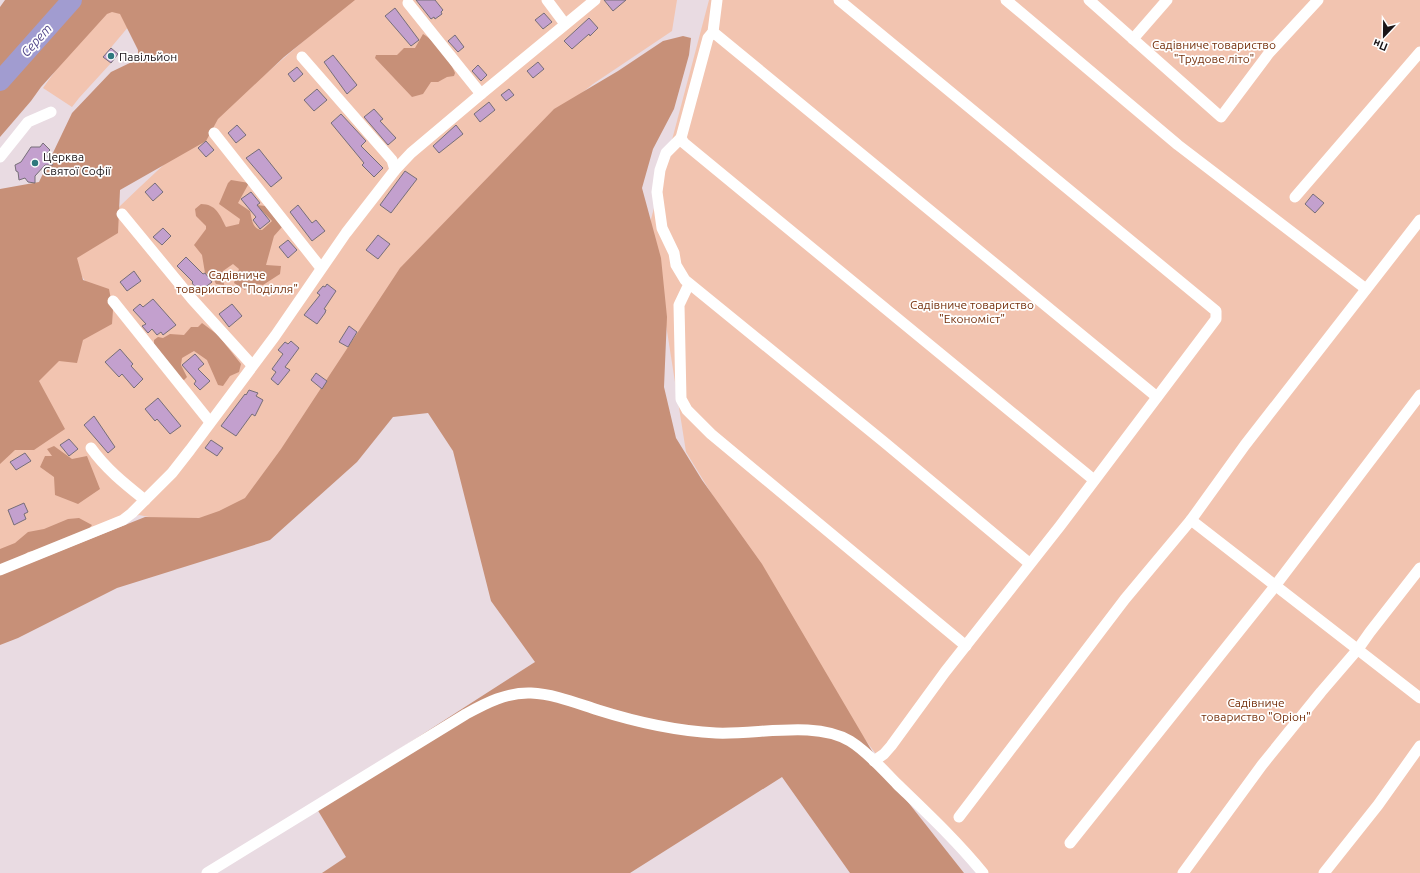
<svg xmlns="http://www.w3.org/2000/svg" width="1420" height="873" font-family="Ubuntu,sans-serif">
  <rect width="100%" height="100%" fill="#e9dbe2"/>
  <g fill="#f2c4b0">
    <path d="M351,0H677L672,31L593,84L546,122L249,499L200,527L139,515L0,574V380L105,311L69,257C158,165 255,83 351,0Z"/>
    <path d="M709,0H1420V873H980L900,786L848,717L686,452L650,223Z"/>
    <path d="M106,9L123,14L129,26L103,57L111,63L79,98L72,107L43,88L98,11Z"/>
  </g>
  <g fill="#c79078">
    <path d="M5,0H69L59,15L27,46L0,77V7Z"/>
    <path d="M78,0H355L284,57L218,119L206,141L120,190L118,233L77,258L83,280L109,289L113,310L112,324L83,340L77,363L59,361L39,381L65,429L34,450H15L0,464V189L39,182L72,113L111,72L138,59V50L120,14L112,12L107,14L41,87L31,101L0,137V82L18,72L60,16Z"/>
    <path d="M423,34C433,39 452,63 455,73L454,76L447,77L438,82H431L423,94L412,97L375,58L376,55H397L404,48H415Z"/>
    <path d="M683,36L691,38L689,55L674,109L653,149L642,188L661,258L667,317L664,387L676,438L702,480L762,564L885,773L964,873H850L782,777L630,873H322L346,857L314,804L535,662L491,601L453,451L428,413L393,417L357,462L270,540L117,588L18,638L0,645V575L145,517L199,518L219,511L245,498L281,449L400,268L554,109L618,71L663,41Z"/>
    <path d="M231,180L249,183L238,203L250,211C252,219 252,229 262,230L272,221L256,205L266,206L282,227L274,236L266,265L281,266L280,274L263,285L250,283L245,290L234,283L239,269L233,264L223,271L224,285L216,284L212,276L205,273L202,255L194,245L206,229V226L196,216L195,209L201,204C216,204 220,215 226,227L239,224L240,219L219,204L228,183Z"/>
    <path d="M202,323L218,335L241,364L239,372L230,376L223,386L218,385L207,360L194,351L182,358L181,365L187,377L184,380L179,378L154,348V340L158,337L163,338L170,334L184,335L191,327H198Z"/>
    <path d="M54,446L72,459L87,456L100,489L78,504L55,495L54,477L40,467L45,456H52L47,449Z"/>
    <path d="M79,518L92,525L88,530L57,547L28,552L16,561L0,568V549L15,543L28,532L44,529L68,519Z"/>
  </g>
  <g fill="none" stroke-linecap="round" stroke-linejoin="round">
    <path stroke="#a19cd0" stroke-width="20" d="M0,81L72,0"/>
  </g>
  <g fill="#c3a0ce" stroke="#766e78">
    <path d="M416,0H435L443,10L441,12L442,14L435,19L434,17L431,19Z"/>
    <path d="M604,0H626L613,11Z"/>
    <path d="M395,8L419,40L411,46L385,16Z"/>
    <path d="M544,13L552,22L543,29L535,20Z"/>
    <path d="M589,18L598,28L590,36L589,34L572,49L564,41Z"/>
    <path d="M455,35L464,47L458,52L448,41Z"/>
    <path d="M111,48L118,54L111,63L103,57Z"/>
    <path d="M333,55L357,85L347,94L324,62Z"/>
    <path d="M538,62L544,69L533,78L527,71Z"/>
    <path d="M478,65L487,75L481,81L472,71Z"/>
    <path d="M297,67L303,74L294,82L288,74Z"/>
    <path d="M317,89L327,100L314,111L304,100Z"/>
    <path d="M509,89L514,95L506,101L501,95Z"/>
    <path d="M489,102L495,110L480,122L474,114Z"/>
    <path d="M374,109L383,119L380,121L396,138L388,145L364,117Z"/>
    <path d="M341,114L366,141L361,146L383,168L374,177L362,165L364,163L331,123Z"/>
    <path d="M237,125L246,135L236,143L228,133Z"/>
    <path d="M456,125L463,134L439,153L433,146Z"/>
    <path d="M206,141L214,150L206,157L198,148Z"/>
    <path d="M43,143L50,150L46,154L53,165H45L35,176V183L28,182L25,178L19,180L18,172L16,171L15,165L21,162L31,147H40Z"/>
    <path d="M259,149L282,178L271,187L246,158Z"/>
    <path d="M405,171L417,179L391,213L380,205Z"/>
    <path d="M155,183L163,192L153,201L145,192Z"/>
    <path d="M251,192L260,203L257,205L270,221L260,229L253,220L256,217L241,199Z"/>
    <path d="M1313,194L1324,203L1315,213L1305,204Z"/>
    <path d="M298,205L312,223L316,220L325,231L312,241L290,212Z"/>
    <path d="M163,228L171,236L162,245L153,237Z"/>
    <path d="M378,235L390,244L378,259L366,250Z"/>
    <path d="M288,240L297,250L288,258L279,247Z"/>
    <path d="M186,257L203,274L205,273L212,282L199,292L192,283L193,282L177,266Z"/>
    <path d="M134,271L141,281L127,291L120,282Z"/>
    <path d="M327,284L336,291L324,309L326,310L325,313L317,324L304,315L320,295L317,293L323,286L325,287Z"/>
    <path d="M153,299L176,325L163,335L161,332L157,335L152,329L148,333L142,326L146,324L133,310L140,304L143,307Z"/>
    <path d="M232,304L242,316L229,327L219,314Z"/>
    <path d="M349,326L357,332L348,347L339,342Z"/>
    <path d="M291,341L299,348L285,367L290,370L278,385L271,379L276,372L272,369L283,354L278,350L285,342L288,344Z"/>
    <path d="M120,349L133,364L131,366L143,379L134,388L122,374L119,377L105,362Z"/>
    <path d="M195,354L204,364L198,369L210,381L200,390L194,384L196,381L182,365Z"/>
    <path d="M316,373L327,381L322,389L311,380Z"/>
    <path d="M249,390L258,393L256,396L263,400L255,416L252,414L236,436L221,426L245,394L246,395Z"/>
    <path d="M158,398L181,426L170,434L157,419L155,421L145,409Z"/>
    <path d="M94,416L115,447L108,453L84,425Z"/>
    <path d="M69,439L78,449L69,456L60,445Z"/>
    <path d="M211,440L223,448L217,456L205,448Z"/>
    <path d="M25,453L31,461L16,470L10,462Z"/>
    <path d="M24,503L28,512L24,514L26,519L14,525L8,510Z"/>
  </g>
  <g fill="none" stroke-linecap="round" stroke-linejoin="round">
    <g stroke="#fff" stroke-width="11">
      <path d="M547,0L565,24"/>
      <path d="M717,0L713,32L708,38L681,138L684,143L1094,480"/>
      <path d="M839,0L1216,311V319L1060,526L945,672L891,746L884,754L874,761"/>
      <path d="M1006,0L1178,145L1366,289"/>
      <path d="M1089,0L1221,117L1269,53L1318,0"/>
      <path d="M408,3L481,94"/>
      <path d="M713,32L1157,397"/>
      <path d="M1133,39L1167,0"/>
      <path d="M302,57L392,160L395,170"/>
      <path d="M214,133L321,268"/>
      <path d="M681,138L666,153L660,170L657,192L662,228L674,253L676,265L685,280L884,442L1029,563"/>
      <path d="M0,157L28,122L51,112"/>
      <path d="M1295,197L1420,52"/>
      <path d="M122,214L192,299L252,365"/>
      <path d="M689,284L679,305L681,399L687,410L711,434L966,646"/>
      <path d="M113,301L210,422"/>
      <path d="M91,448C106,469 125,484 145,500"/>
      <path d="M1191,520L1420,698"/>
      <path d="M0,570L123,520L132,513L172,473L190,450L275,336L346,233L395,170L411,153L481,94L595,0"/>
      <path d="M959,817L1125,599L1191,520L1245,445L1420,220"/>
      <path d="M1070,843L1272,590L1420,395"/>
      <path d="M207,873L466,714C486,703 507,692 531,693C554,694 576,703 598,710C636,722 677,731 716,733C757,735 815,720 850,741C868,752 883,770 897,784C927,813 957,841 983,873"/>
      <path d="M1183,873L1262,765L1321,692L1358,649L1370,632L1420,568"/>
      <path d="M1324,873L1378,805L1420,746"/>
    </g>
  </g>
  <g fill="#2f787e" stroke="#fff" stroke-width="1.5">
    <circle cx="111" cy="56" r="4"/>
    <circle cx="35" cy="163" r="4"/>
  </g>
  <g text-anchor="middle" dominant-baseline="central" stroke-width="3.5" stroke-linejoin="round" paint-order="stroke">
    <g font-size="12" fill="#75310d" stroke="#fff">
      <text x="1214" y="44">Садівниче товариство<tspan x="1214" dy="14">"Трудове літо"</tspan></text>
      <text x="237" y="274">Садівниче<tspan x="237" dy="14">товариство "Поділля"</tspan></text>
      <text x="972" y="304">Садівниче товариство<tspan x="972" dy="14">"Економіст"</tspan></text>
      <text x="1256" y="702">Садівниче<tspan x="1256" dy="14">товариство "Оріон"</tspan></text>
    </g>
    <g font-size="12" fill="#191417" stroke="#fff" text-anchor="start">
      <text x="119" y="56">Павільйон</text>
      <text x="43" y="156">Церква<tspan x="43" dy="14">Святої Софії</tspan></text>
    </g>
    <g font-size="13" font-style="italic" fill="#554a8c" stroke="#fff">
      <text transform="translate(36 40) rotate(-48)">Серет</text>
    </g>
  </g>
  <g transform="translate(1384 36) rotate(202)" stroke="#ffffff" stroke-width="3" paint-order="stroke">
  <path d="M0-3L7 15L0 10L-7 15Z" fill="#191417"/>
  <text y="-6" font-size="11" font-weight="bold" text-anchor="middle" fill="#191417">Пн</text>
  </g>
</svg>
